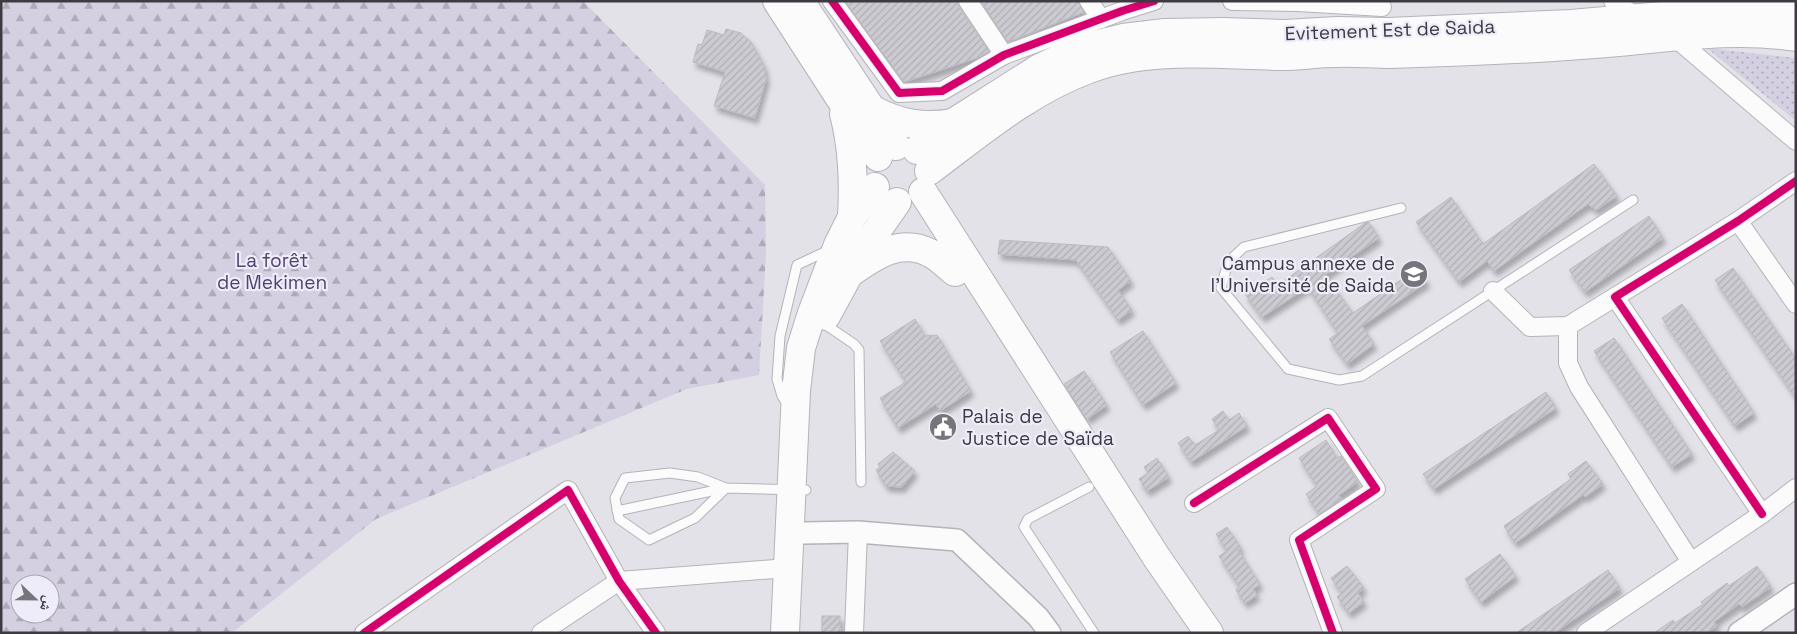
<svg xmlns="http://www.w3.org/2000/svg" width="1797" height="634" font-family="'Space Grotesk','Noto Naskh Arabic',sans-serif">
  <defs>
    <pattern id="forest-firs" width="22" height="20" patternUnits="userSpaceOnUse" patternTransform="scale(1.25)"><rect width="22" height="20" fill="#d4d0e2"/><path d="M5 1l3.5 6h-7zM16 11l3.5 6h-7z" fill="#adaab9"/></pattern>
    <pattern id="garden-dots" width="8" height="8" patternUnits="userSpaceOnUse" patternTransform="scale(1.25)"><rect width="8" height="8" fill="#d4d0e2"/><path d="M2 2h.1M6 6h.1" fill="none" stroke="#adaab9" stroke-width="1.8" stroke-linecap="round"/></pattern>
    <pattern id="building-hatch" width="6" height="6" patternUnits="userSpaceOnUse" patternTransform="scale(1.25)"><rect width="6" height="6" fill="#cccbd1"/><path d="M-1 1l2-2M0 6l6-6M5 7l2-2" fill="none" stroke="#b0afb5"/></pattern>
    <filter id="shadow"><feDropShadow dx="3" dy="5.5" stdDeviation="2.5" flood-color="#0004"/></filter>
  </defs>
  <rect width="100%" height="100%" fill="#e3e2e9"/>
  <path fill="url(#forest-firs)" fill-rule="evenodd" d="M1,1H583L765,185L766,254L759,375L687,389L376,519L232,633H1ZM20,584H50V614H20Z"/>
  <path fill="url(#garden-dots)" d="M1707,48L1796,58V121Z"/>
  <g fill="url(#building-hatch)" stroke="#bcbac0" filter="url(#shadow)">
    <path d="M845,1H957L959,7L989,51L980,57L904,82Z"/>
    <path d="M981,1H1078L1084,12L1008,42Z"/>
    <path d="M726,29L741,33L751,42L764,66L766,79L755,118L714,106L725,72L693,62L698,44L702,45L707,30L724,35Z"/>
    <path d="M1594,164L1617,196L1596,210L1588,204L1494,271L1487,261L1459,282L1416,222L1451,197L1483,244Z"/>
    <path d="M1649,216L1663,238L1585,292L1569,270Z"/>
    <path d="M1369,222L1379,238L1325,275L1353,313L1418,268L1427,282L1362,326L1374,344L1347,364L1329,339L1338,333L1308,287L1262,317L1245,294L1272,277L1278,285L1365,223Z"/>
    <path d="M1000,240L1108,247L1131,281L1118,290L1132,310L1118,320L1076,260L998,254Z"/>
    <path d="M1733,268L1796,359V398L1715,280Z"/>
    <path d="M1682,304L1754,413L1735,426L1662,318Z"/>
    <path d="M915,319L925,336L937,335L971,391L940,411L936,404L898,428L880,398L906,382L880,341Z"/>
    <path d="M1143,331L1176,383L1143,405L1110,352Z"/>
    <path d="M1614,338L1692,454L1672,467L1594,351Z"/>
    <path d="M1084,371L1107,405L1087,419L1064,384Z"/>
    <path d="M1546,392L1556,408L1434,489L1423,474Z"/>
    <path d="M1223,411L1229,420L1239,413L1247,426L1191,462L1178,443L1188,436L1195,445L1219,430L1212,419Z"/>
    <path d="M1326,440L1337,458L1341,456L1358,482L1339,495L1342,499L1319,514L1306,494L1317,486L1299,458Z"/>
    <path d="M893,452L915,471L902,487L886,486L876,470L880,467L878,464Z"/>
    <path d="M1157,458L1169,477L1147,491L1139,479L1148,473L1144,467Z"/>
    <path d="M1586,461L1603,484L1585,497L1583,495L1515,543L1504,526L1571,479L1568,474Z"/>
    <path d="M1227,527L1241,548L1238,550L1260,584L1253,589L1257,595L1245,603L1236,590L1239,586L1219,556L1227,551L1216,534Z"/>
    <path d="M1500,554L1516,576L1481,602L1465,579Z"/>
    <path d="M1347,566L1364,588L1358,593L1364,602L1349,613L1337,597L1342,593L1331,578Z"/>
    <path d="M1757,566L1771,587L1742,607L1739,604L1714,622L1717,626L1706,633H1654L1673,620L1675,623L1703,604L1701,602L1727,583L1729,586Z"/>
    <path d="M1608,570L1620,588L1554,633H1516Z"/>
    <rect x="822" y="616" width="18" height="17"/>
  </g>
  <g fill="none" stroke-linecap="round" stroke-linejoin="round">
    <defs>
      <g id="service">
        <path d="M1401,208L1244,247L1228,262L1221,288L1288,369L1339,380L1362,376L1633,200"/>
        <path d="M823,323L854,344L859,350L861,482"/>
        <path d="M788,405L782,396L777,379L780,336L797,265L829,250"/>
        <path d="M1089,487L1028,519L1024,527L1094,633"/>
        <path d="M726,488L695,518L649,540L619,519L615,498L625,478L670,473L698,477L726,488L806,490"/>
        <path d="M617,511L726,488"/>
      </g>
      <g id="minor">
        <path d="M832,1L899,93L942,91L1004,55L1122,11L1154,1"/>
        <path d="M968,1L1004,55"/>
        <path d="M1089,1L1101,19"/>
        <path d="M1232,1L1298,2L1382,7"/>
        <path d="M1613,1L1640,19"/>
        <path d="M1672,35L1796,141"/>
        <path d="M1738,221L1796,304"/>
        <path d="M1493,291L1530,327L1568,326L1615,297"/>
        <path d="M1568,326V363L1579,387L1691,562"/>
        <path d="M1194,503L1328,418L1376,489L1299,540L1333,633"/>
        <path d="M1762,514L1615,297L1738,221L1796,181"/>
        <path d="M364,633L568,490L619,581L656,633"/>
        <path d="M541,633L619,581L787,568"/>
        <path d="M854,633L858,532"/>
        <path d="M1586,633L1762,514L1796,488"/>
      </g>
      <g id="tertiary">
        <path d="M804,533L858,532L957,540L1038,617L1050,633"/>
        <path d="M1739,633L1796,594"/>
      </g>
      <g id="primary">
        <path d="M777,1L878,157"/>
        <path d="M800,1L896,146"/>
        <path d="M873,110C900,124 923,128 953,123"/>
        <path d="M844,114C853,148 854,182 852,217"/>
        <path d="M917,150L953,123L1038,69L1082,48L1123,38L1165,33L1223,32L1284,34L1337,31L1388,32L1571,24L1730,10L1776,12L1796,15"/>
        <path d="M929,171C980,133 1029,91 1089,69C1149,46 1219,55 1282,56C1300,56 1318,53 1336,53C1354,52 1372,54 1390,54C1462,52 1535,49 1607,43C1670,38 1733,27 1796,37"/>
        <path d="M923,192L1157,558L1209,633"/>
        <path d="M853,271C876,255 901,238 930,253C939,257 947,266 955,272"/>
        <path d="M826,316L857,259L897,202"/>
        <path d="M785,633L796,391L801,348L812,313L838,245L852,217L875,187"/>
      </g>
    </defs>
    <use href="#service" stroke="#b4b3b9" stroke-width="11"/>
    <use href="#minor" stroke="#b4b3b9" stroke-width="20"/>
    <use href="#tertiary" stroke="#b4b3b9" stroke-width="24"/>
    <use href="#primary" stroke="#b4b3b9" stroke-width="30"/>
    <use href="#service" stroke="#fbfbfc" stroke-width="9"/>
    <use href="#minor" stroke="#fbfbfc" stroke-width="18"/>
    <use href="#tertiary" stroke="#fbfbfc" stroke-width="21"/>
    <use href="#primary" stroke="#fbfbfc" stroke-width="28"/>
    <defs>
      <g id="cycleway">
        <path d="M832,1L899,93L942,91L1004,55L1122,11L1154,1"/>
        <path d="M1194,503L1328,418L1376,489L1299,540L1333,633"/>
        <path d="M1762,514L1615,297L1738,221L1796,181"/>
        <path d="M364,633L568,490L619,581L656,633"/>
      </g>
    </defs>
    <use href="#cycleway" stroke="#efecfa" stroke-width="11"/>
    <use href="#cycleway" stroke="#d6006c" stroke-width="8"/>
  </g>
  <defs>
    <symbol id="university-disc" viewBox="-11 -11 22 22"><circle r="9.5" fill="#77757c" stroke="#efecfa"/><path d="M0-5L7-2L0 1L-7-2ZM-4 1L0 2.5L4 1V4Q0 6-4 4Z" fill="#fff"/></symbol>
    <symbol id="civic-disc" viewBox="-11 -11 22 22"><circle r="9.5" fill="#77757c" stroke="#efecfa"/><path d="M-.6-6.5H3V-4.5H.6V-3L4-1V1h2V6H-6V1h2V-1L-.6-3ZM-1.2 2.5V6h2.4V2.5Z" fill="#fff"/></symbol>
  </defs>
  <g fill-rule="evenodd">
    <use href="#university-disc" x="1398" y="258" width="32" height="32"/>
    <use href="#civic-disc" x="927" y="411" width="32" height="32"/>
  </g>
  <g text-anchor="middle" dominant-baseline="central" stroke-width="4.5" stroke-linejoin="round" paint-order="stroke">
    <g font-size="19" fill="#3d3b41" stroke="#efecfa">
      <text transform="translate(1390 30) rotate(-2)">Evitement Est de Saida</text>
    </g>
    <g font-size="19" fill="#50436e" stroke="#efecfa">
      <text x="272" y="260">La forêt<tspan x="272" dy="22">de Mekimen</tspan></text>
    </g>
    <g font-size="19" fill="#3d3b41" stroke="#efecfa" text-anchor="end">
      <text x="1395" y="263">Campus annexe de<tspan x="1395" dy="22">l'Université de Saida</tspan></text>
      <text x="962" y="416" text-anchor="start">Palais de<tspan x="962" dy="22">Justice de Saïda</tspan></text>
    </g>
  </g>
  <rect width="1797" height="634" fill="none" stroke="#3d3b41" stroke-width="5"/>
  <g transform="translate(35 599) rotate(112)"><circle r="24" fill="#efecfa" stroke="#a8a5b0"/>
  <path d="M0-4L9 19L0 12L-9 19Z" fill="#77757c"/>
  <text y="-8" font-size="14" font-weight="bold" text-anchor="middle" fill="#3d3b41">ش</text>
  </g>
</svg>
